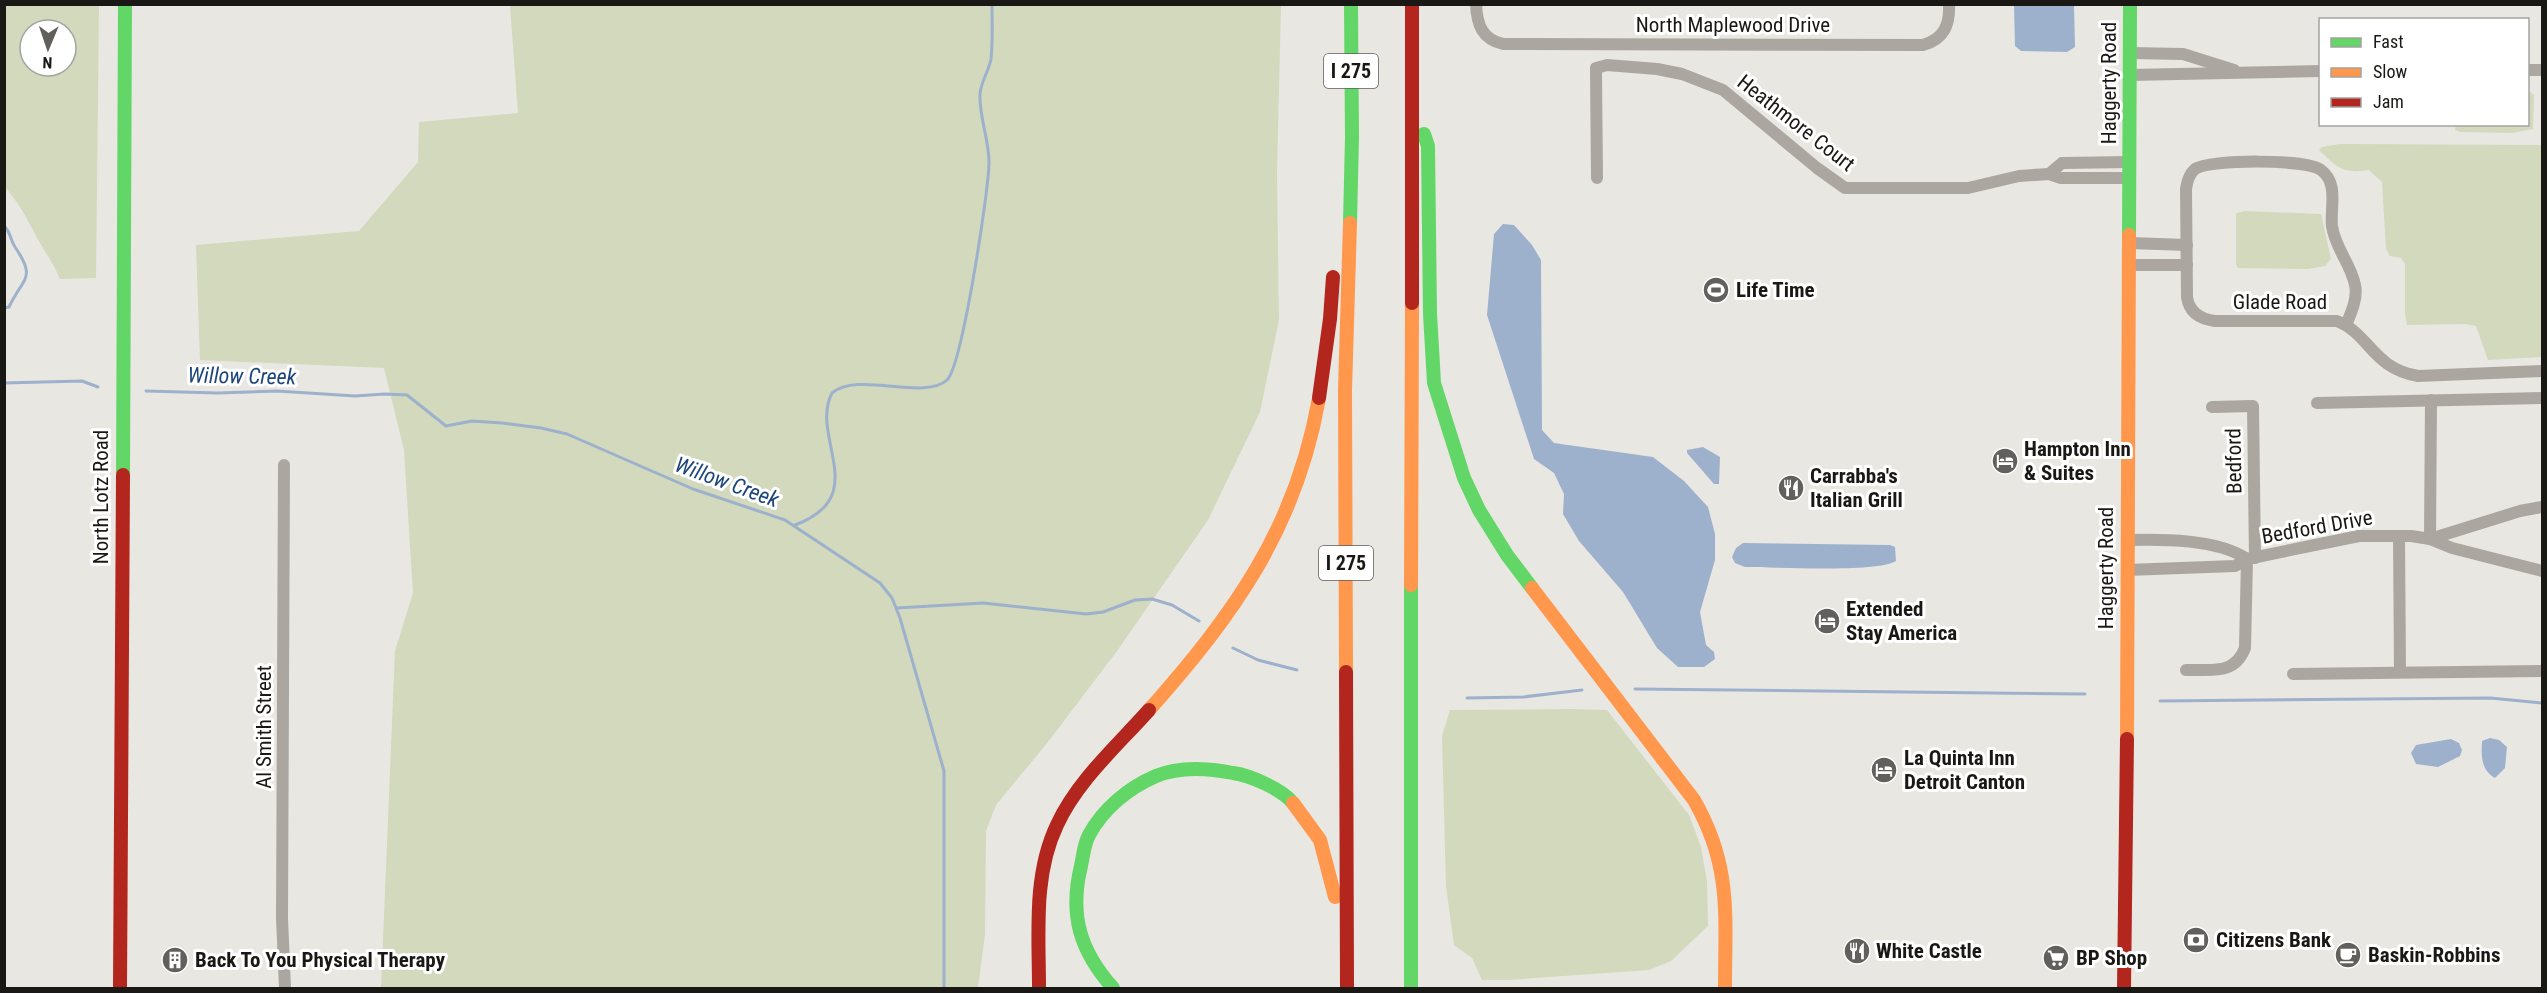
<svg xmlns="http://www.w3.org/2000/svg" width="2547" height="993" font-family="'Roboto Condensed',sans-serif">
  <rect width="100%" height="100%" fill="#e9e7e2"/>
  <g fill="#d2d9bd" fill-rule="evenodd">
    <path d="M4,5H99L96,278L60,279C53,261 41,247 33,230C23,211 19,204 5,187ZM30,30H66V66H30Z"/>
    <path d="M502,5H1281L1277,174L1279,320L1260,412L1208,520L1117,651L1048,742L996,805L986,831L985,934L978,988H381L395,651L413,593L404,450L384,368L200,360L196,245L359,231L418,162L419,122L518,113L510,6Z"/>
    <path d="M2528,90L2534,95L2533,129L2512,133L2461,132L2455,130L2456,125L2528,124Z"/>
    <path d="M2339,144L2542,145V357L2488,360L2476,326L2465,324L2407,325L2405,314V264L2401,258L2390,256L2386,249L2382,182L2369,170C2342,174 2338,168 2319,150L2322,147Z"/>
    <path d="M2245,211L2321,214L2331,259L2325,266L2308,269L2238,268L2236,264V213Z"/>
    <path d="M1573,709L1607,710L1689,815L1701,847L1707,882L1708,926L1671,961L1649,970L1508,980H1482L1472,958L1454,945L1446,886L1442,736L1450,710Z"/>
  </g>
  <g fill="#9db1cd">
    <path d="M2014,5H2074L2075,47L2067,52L2021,51L2015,46Z"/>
    <path d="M1503,224L1514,225L1532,245L1541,260L1542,430L1554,443L1653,457L1684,481L1708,507L1715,534V560L1700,612L1706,645L1714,652L1715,659L1704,667H1678L1657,648L1623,592L1579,541L1563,514L1564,494L1554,473L1534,459L1487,315L1494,234Z"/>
    <path d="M1703,447L1720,457L1719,484H1714L1687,453V450Z"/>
    <path d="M1743,543L1890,545L1895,547L1896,561C1876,573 1775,567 1745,567L1735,563L1732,557L1736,548Z"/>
    <path d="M2490,738L2499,740L2507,747L2505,768L2495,778C2481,770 2481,756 2482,741Z"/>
    <path d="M2451,739L2459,743L2462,750L2460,756L2438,767L2416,764L2411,753L2416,745Z"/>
  </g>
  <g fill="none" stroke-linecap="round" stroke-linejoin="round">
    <g stroke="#9db1cd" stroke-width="3">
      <path d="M4,226C11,232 10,240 15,247C37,279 23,277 9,307L4,308"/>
      <path d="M4,383L82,381L98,387"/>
      <path d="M146,391L218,393L277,391L355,396L385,394L407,395L446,426L472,421L502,423L541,428L567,434L693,489L785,520L880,583L892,598L900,618L944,771V988"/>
      <path d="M795,525C873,496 809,437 832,393C858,371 924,401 947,380C962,366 989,190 989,162C989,139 979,117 980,94C981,81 989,71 991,59C993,42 992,22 992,4"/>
      <path d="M897,608L983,603L1086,614L1103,612L1135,600L1152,599L1172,605L1199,621"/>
      <path d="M1233,648L1258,660L1297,670"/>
      <path d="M1635,689L2085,694"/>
      <path d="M1467,698L1523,697L1582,690"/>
      <path d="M2160,701L2490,698L2542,703"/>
    </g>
    <g stroke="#aca6a1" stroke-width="12">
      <path d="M1476,4C1477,25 1482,39 1503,44L1923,45C1944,39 1950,25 1949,4"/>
      <path d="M2130,53L2183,54L2234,70"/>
      <path d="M2528,70H2542"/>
      <path d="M2130,75L2320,71"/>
      <path d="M2049,174L2062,163L2130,162"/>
      <path d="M1597,178L1596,73V68L1607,65L1657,69L1682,74L1723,90L1817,168L1845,188H1968L2019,176L2049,174L2061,178H2129"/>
      <path d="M2129,243L2187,245"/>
      <path d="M2129,265H2187"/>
      <path d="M2346,325C2351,313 2358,298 2355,285C2351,264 2335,248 2332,226C2330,208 2339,183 2321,170C2307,159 2210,159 2195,169C2189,174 2187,182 2186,189L2187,297C2189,312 2200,319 2215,321H2337C2370,334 2372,368 2418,376L2542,371"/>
      <path d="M2317,403L2542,398"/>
      <path d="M2212,407L2253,406L2255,558"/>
      <path d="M284,465L282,918L285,988"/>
      <path d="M2542,507L2520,511L2430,539L2452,548L2542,571"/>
      <path d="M2399,536L2400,672"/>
      <path d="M2127,540C2162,539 2218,539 2247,559"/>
      <path d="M2127,570L2235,566L2247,559L2359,536H2411L2430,539L2431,400"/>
      <path d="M2186,670C2211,669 2234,676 2245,648L2247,559"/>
      <path d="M2293,674L2542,671"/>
    </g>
    <g stroke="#63d668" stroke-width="14">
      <path d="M1424,134L1428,146L1430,314L1434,383L1464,478L1479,510L1507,555L1532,588"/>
      <path d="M1350,223L1352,137L1351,4"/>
      <path d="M2129,235L2130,4"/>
      <path d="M123,475L125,4"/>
      <path d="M1113,988C1080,951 1069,915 1081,866C1083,857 1084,844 1089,835C1103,809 1128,788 1156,776C1180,766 1208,768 1233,773C1249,775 1282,789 1293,803"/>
      <path d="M1411,988V585"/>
    </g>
    <g stroke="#ff974d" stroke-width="14">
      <path d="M1411,585L1412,303"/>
      <path d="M1532,588L1694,800C1732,866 1725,915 1725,988"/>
      <path d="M1346,672L1345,390L1350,223"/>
      <path d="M1149,710C1234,614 1296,529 1319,398"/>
      <path d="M2127,739L2129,235"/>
      <path d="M1293,803L1320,840L1335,897"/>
    </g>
    <g stroke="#b3261e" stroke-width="14">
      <path d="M1412,303V4"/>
      <path d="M1319,398L1330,319L1333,277"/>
      <path d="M1346,672L1347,988"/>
      <path d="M120,988L123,475"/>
      <path d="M1039,988C1039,934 1033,875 1057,825C1077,781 1117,746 1149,710"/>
      <path d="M2124,988L2127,739"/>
    </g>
  </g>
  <defs>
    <symbol id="stadium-disc" viewBox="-11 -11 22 22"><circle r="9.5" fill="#62605d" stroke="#fff"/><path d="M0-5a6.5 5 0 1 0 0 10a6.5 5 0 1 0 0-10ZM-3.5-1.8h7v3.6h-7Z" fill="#fff"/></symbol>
    <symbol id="hotel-disc" viewBox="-11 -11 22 22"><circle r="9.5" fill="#62605d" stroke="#fff"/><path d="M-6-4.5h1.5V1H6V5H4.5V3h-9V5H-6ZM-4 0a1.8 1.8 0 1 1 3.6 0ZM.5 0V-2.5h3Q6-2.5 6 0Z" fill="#fff"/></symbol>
    <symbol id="restaurant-disc" viewBox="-11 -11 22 22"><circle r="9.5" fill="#62605d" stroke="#fff"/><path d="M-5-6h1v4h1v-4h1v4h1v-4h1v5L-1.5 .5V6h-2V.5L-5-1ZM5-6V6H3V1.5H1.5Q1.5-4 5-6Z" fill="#fff"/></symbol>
    <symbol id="bank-disc" viewBox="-11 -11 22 22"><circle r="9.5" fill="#62605d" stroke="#fff"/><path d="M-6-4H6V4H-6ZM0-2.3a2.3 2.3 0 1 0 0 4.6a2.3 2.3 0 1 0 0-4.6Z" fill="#fff"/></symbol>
    <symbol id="cafe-disc" viewBox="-11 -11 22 22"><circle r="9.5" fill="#62605d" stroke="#fff"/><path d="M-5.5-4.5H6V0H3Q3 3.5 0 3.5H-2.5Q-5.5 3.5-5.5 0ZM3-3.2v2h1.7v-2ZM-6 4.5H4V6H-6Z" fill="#fff"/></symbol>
    <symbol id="supermarket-disc" viewBox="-11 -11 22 22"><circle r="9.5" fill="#62605d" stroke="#fff"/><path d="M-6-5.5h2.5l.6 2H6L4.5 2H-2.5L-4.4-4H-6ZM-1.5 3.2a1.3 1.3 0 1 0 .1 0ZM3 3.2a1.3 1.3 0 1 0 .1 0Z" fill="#fff"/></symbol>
    <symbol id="building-disc" viewBox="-11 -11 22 22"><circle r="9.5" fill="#62605d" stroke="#fff"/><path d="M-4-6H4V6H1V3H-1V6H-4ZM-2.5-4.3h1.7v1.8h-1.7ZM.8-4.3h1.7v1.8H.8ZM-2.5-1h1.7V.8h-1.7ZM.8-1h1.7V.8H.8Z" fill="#fff"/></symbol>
  </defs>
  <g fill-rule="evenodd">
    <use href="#stadium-disc" x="1701" y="275" width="30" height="30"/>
    <use href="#hotel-disc" x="1990" y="446" width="30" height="30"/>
    <use href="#restaurant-disc" x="1776" y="473" width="30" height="30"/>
    <use href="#hotel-disc" x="1812" y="606" width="30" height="30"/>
    <use href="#hotel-disc" x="1869" y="755" width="30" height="30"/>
    <use href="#bank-disc" x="2181" y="925" width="30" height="30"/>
    <use href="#restaurant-disc" x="1842" y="936" width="30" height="30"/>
    <use href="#cafe-disc" x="2333" y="940" width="30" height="30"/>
    <use href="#supermarket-disc" x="2041" y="943" width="30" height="30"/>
    <use href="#building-disc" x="160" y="945" width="30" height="30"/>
  </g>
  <g text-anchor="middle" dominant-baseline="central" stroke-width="6" stroke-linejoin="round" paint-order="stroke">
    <g fill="#fff" stroke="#5e5d5b" stroke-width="1.5">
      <rect x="1324" y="54" width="54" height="34" rx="4.5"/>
      <rect x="1319" y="546" width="54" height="34" rx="4.5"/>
    </g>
    <g font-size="20" font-weight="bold" fill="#191815">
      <text x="1351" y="71">I 275</text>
      <text x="1346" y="563">I 275</text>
    </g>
    <g font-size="21" fill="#191815" stroke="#fff">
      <text x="1733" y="25">North Maplewood Drive</text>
      <text transform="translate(2109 83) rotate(-90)">Haggerty Road</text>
      <text transform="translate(1796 123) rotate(38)">Heathmore Court</text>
      <text x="2280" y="302">Glade Road</text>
      <text transform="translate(2234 461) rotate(-91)">Bedford</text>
      <text transform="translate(101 497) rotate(-90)">North Lotz Road</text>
      <text transform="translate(2317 527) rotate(-10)">Bedford Drive</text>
      <text transform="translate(2106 568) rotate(-90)">Haggerty Road</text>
      <text transform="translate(264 727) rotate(-90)">Al Smith Street</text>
    </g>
    <g font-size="21" font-weight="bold" fill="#191815" stroke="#fff" text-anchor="start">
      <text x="1736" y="290">Life Time</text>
      <text x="2024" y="449">Hampton Inn<tspan x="2024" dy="24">&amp; Suites</tspan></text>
      <text x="1810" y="476">Carrabba's<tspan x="1810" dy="24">Italian Grill</tspan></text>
      <text x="1846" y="609">Extended<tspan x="1846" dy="24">Stay America</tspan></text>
      <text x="1904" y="758">La Quinta Inn<tspan x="1904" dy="24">Detroit Canton</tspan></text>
      <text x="2216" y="940">Citizens Bank</text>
      <text x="1876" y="951">White Castle</text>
      <text x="2368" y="955">Baskin-Robbins</text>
      <text x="2076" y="958">BP Shop</text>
      <text x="195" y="960">Back To You Physical Therapy</text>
    </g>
    <g font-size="22" font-style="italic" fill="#1d457a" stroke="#fff">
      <text transform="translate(242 376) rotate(1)">Willow Creek</text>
      <text transform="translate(727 482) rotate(20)">Willow Creek</text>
    </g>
  </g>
  <rect width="2547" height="993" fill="none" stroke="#191815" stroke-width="12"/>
  <rect x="2319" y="18" width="210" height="108" fill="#ffffff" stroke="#a3a3a1" stroke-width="1.5"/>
  <rect x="2331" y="38" width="30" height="9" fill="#63d668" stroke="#a3a3a1" stroke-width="1.5"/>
  <text x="2373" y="48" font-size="18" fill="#191815">Fast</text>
  <rect x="2331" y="68" width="30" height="9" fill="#ff974d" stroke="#a3a3a1" stroke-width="1.5"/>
  <text x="2373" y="78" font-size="18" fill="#191815">Slow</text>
  <rect x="2331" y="98" width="30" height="9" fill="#b3261e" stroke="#a3a3a1" stroke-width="1.5"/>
  <text x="2373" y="108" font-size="18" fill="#191815">Jam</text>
  <g transform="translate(48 48) rotate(182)"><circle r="28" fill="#ffffff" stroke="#a3a3a1" stroke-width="1.5"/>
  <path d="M0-4.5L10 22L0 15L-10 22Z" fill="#62605d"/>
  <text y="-9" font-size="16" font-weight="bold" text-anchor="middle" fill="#191815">N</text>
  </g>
</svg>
